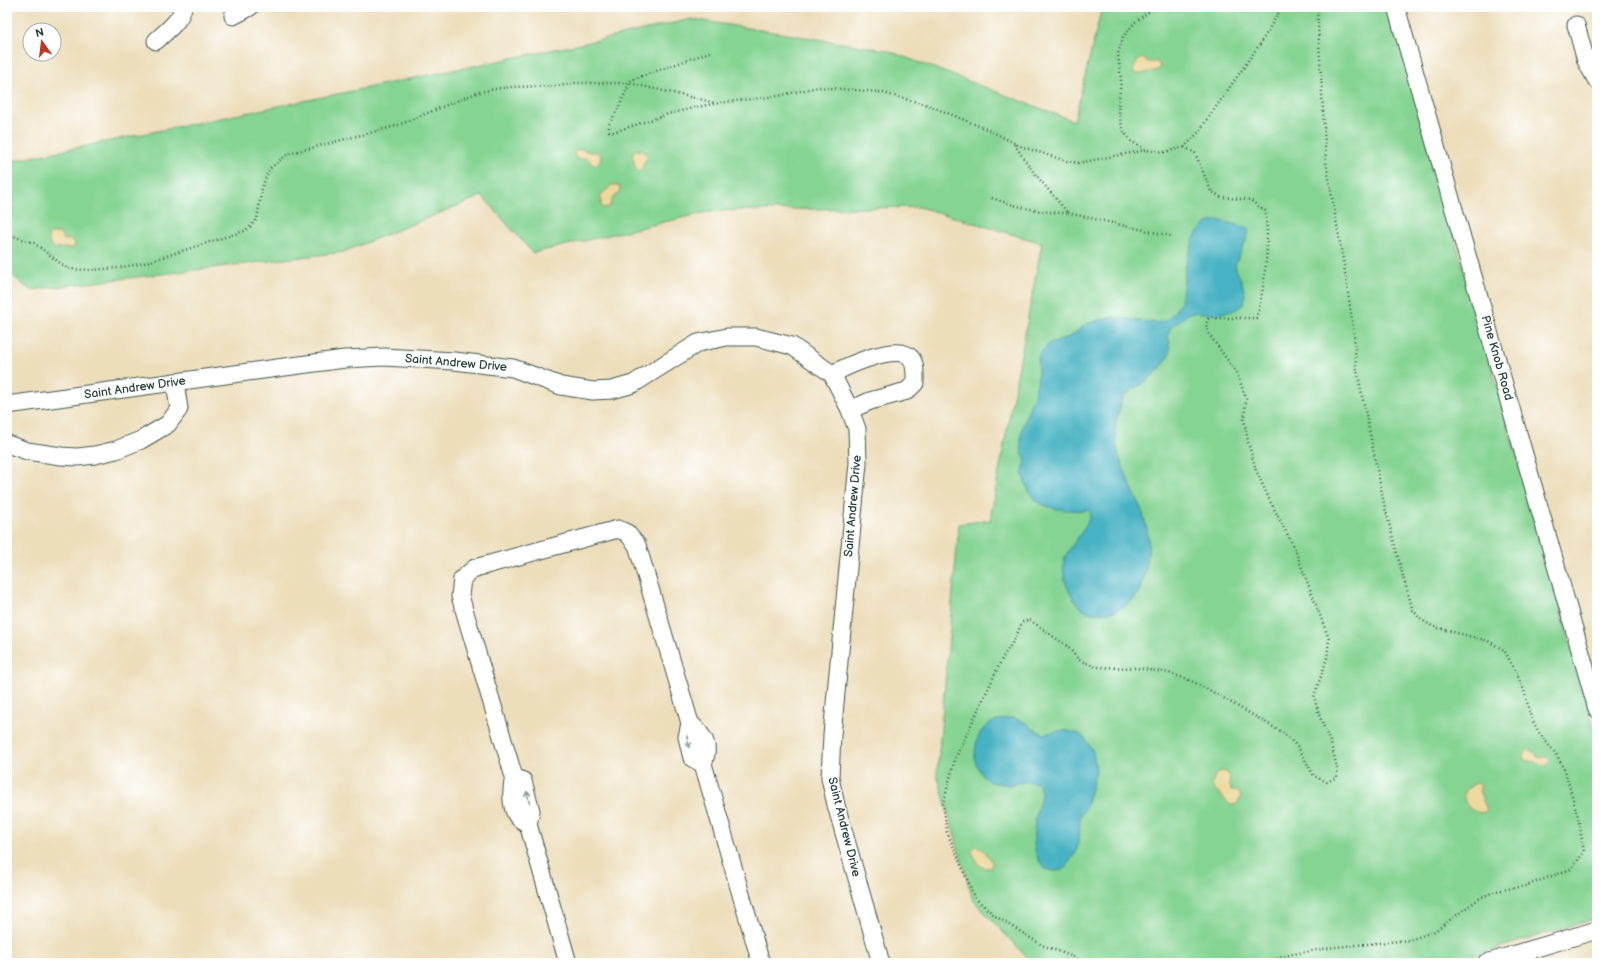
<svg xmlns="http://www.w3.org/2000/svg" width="1604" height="970" font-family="'Balsamiq Sans',sans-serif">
  <rect width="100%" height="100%" fill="#fff"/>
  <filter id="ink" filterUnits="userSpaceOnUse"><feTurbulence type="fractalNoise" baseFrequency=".025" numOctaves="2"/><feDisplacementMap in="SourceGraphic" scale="8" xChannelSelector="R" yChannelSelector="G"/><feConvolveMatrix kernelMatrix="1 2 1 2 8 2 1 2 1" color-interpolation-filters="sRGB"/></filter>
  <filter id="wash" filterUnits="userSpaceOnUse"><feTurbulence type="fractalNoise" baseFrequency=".012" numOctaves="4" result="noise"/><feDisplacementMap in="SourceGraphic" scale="16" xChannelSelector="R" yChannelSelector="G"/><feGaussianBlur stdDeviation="0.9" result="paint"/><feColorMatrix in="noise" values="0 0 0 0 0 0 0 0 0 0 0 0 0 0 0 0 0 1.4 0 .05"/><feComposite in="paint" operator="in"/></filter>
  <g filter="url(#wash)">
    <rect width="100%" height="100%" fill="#eddebb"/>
    <path fill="#85d493" stroke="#528864" d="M1102,7H1389L1597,738V918L1448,963H1032L973,900L937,774L959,524L990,520L1042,243L919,207L711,211L533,253L482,196L343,252L30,290L7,271V162L604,39L691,19L886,50L1074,121Z"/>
    <g fill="#eeda9e" stroke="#868c69">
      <path d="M1142,58L1148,62H1158L1160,68L1155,71L1136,74L1134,73C1132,68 1137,60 1142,58Z"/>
      <path d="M578,149H581L589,152H598L601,156L600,162L595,165C591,164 591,162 588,159C585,157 580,160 577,159L574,155L575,151Z"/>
      <path d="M635,150H642L648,156L643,164V168L639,171L635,169L634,161L632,156L633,152Z"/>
      <path d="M612,185H618L620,187L619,193L613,198L609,207L603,208L601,205V195Z"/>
      <path d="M55,233H60L64,240H70L74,242L75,246L74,248H55L50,245L48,237L50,234Z"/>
      <path d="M1527,750C1533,750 1534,754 1538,756C1544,758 1546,755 1550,761L1547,766L1536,762L1524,760L1523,755Z"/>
      <path d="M1221,771L1226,772L1230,777L1229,783L1231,790C1237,790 1239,791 1241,797L1237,804L1231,805L1228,803L1219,793L1215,791L1212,785L1215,775Z"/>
      <path d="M1475,783L1479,784L1480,793L1487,810L1485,812C1473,815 1462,804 1464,792Z"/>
      <path d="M976,846C984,847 987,856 992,861L991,867L985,868L980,866L972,852V850Z"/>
    </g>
    <g fill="#46b2c3" stroke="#32787c">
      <path d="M1218,220L1249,228L1248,235L1235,265C1239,279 1249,291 1243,305C1233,313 1216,315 1203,313C1198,313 1194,311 1188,314C1185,316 1182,319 1179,321C1158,334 1177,344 1166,361C1161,368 1152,377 1145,382C1138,387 1128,391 1123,398C1121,401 1121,404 1120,407C1101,454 1144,493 1148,536C1150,554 1146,570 1141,587C1135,603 1120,612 1103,613C1099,613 1093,614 1088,612C1072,605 1060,577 1064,560C1065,555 1069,551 1071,547C1079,536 1087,526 1091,513L1088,510C1073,511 1050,511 1037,501C1029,496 1026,483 1022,474L1026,461C1011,436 1032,409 1037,384C1039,374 1037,364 1039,354L1051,342L1070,337L1086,324L1111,317L1155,323L1164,321L1170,317L1181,303L1186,263L1193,241L1197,233L1207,223Z"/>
      <path d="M1013,718L1025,722L1033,729L1044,734L1064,730L1080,734L1084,737L1093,751L1096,770L1086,807L1080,817L1079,843L1075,854L1063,870L1054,871L1045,869C1030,853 1033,831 1037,811C1040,801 1043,793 1038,783L1027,781L1009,785L989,782C984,777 979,771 976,764C974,758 975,751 976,745C979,726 995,718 1013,718Z"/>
    </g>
  </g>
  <g filter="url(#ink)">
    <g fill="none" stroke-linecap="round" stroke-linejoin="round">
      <defs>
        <g id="minor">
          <path d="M1396,7L1597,709"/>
          <path d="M233,16L250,7"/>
          <path d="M1576,25L1586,61L1597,81"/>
          <path d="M156,41C165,32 181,21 183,7"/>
          <path d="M832,374C847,366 898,342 911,358C916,365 915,374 915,383L907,391L870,401L850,410"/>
          <path d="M7,405L292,366L345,359L384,357L454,361L513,368L561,386L593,391L612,390L633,384L698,343L727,337H756L792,346L832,374L850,410L857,429L858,463L832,735L830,778L836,805L881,963"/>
          <path d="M7,444L27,451L61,456L77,457L95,455L116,450L141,440L168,424L179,409L175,382"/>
          <path d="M703,764L692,758L687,737L690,723C704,736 711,745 703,764L761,963"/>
          <path d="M514,777L523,781L531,811L528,824C525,822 519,819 517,816C510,806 511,788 514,777L460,596L462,579L475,568L618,529L627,533L637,545L690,723"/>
          <path d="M528,824L568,963"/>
          <path d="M1486,963L1597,930"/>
        </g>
      </defs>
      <use href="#minor" stroke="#3e5548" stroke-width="19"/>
      <g stroke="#3e5548" stroke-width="2.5" stroke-dasharray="1 3" stroke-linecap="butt">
        <path d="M1155,7L1135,22L1123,37L1118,54L1121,81L1118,106L1120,119L1124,132L1131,141L1146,150L1165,152L1184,147L1197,134L1260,44L1282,7"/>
        <path d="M710,52L631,80L619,107L609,124V131L614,132L668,114L702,106L726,102L778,96L818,87L879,92L928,105L991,131L1020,146L1066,161L1078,163L1146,150"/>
        <path d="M992,198C1017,207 1042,213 1068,213L1031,169L1014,144"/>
        <path d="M1068,213L1171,236"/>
        <path d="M7,234L34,243L68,269L89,270L118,268L144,263L244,231L250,227L257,219L262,188L269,169L288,154L396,126L476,93L494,89L509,87L558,86L575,83H629L716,103"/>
        <path d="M1089,963L1042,945L995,916L975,898L947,832L943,804L955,759L1003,657L1016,637L1022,622L1030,620L1067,646L1079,660L1096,667L1137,668L1169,673L1187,679L1211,691L1282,732L1298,747L1314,776L1327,782L1337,777V767L1331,744L1320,717L1314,697L1327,658L1329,639L1294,547L1269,499L1256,470L1248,442L1244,419L1246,399L1237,373L1209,334L1206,324L1208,319L1215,318H1256C1265,291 1270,238 1265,211L1250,200L1221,197L1211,191L1195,153L1184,147"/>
        <path d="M1261,963L1293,954L1335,947L1410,940L1435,931L1480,898L1496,891L1525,886L1571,869L1584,852L1578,817L1565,771L1556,754L1540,734L1531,718L1524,690L1515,670L1504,650L1488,641L1434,627L1420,619L1413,610L1404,580L1385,508L1356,365L1354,334L1344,266L1326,162L1317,7"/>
      </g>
      <use href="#minor" stroke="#fff" stroke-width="17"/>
    </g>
    <defs><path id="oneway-shaft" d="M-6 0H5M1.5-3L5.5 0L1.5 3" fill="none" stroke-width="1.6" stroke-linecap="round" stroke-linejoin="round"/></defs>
    <g stroke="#8f9e9a">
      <use href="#oneway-shaft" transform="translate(688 742) rotate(80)"/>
      <use href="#oneway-shaft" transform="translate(528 797) rotate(-103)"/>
    </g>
  </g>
  <g text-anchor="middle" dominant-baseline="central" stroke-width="3" stroke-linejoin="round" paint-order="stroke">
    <g font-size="12" fill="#1f3d34" stroke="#fff">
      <text transform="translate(1497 358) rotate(74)">Pine Knob Road</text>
      <text transform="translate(456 363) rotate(5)">Saint Andrew Drive</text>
      <text transform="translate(135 388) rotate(-8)">Saint Andrew Drive</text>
      <text transform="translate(853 506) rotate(-85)">Saint Andrew Drive</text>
      <text transform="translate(844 827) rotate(76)">Saint Andrew Drive</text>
    </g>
  </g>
  <rect width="1604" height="970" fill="none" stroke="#fff" stroke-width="24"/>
  <g transform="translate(42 42) rotate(346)"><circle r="19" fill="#ffffff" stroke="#a5b1ae"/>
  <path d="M0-3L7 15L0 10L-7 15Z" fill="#c8321e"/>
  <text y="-6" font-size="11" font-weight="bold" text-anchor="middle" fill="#1f3d34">N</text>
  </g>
</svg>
